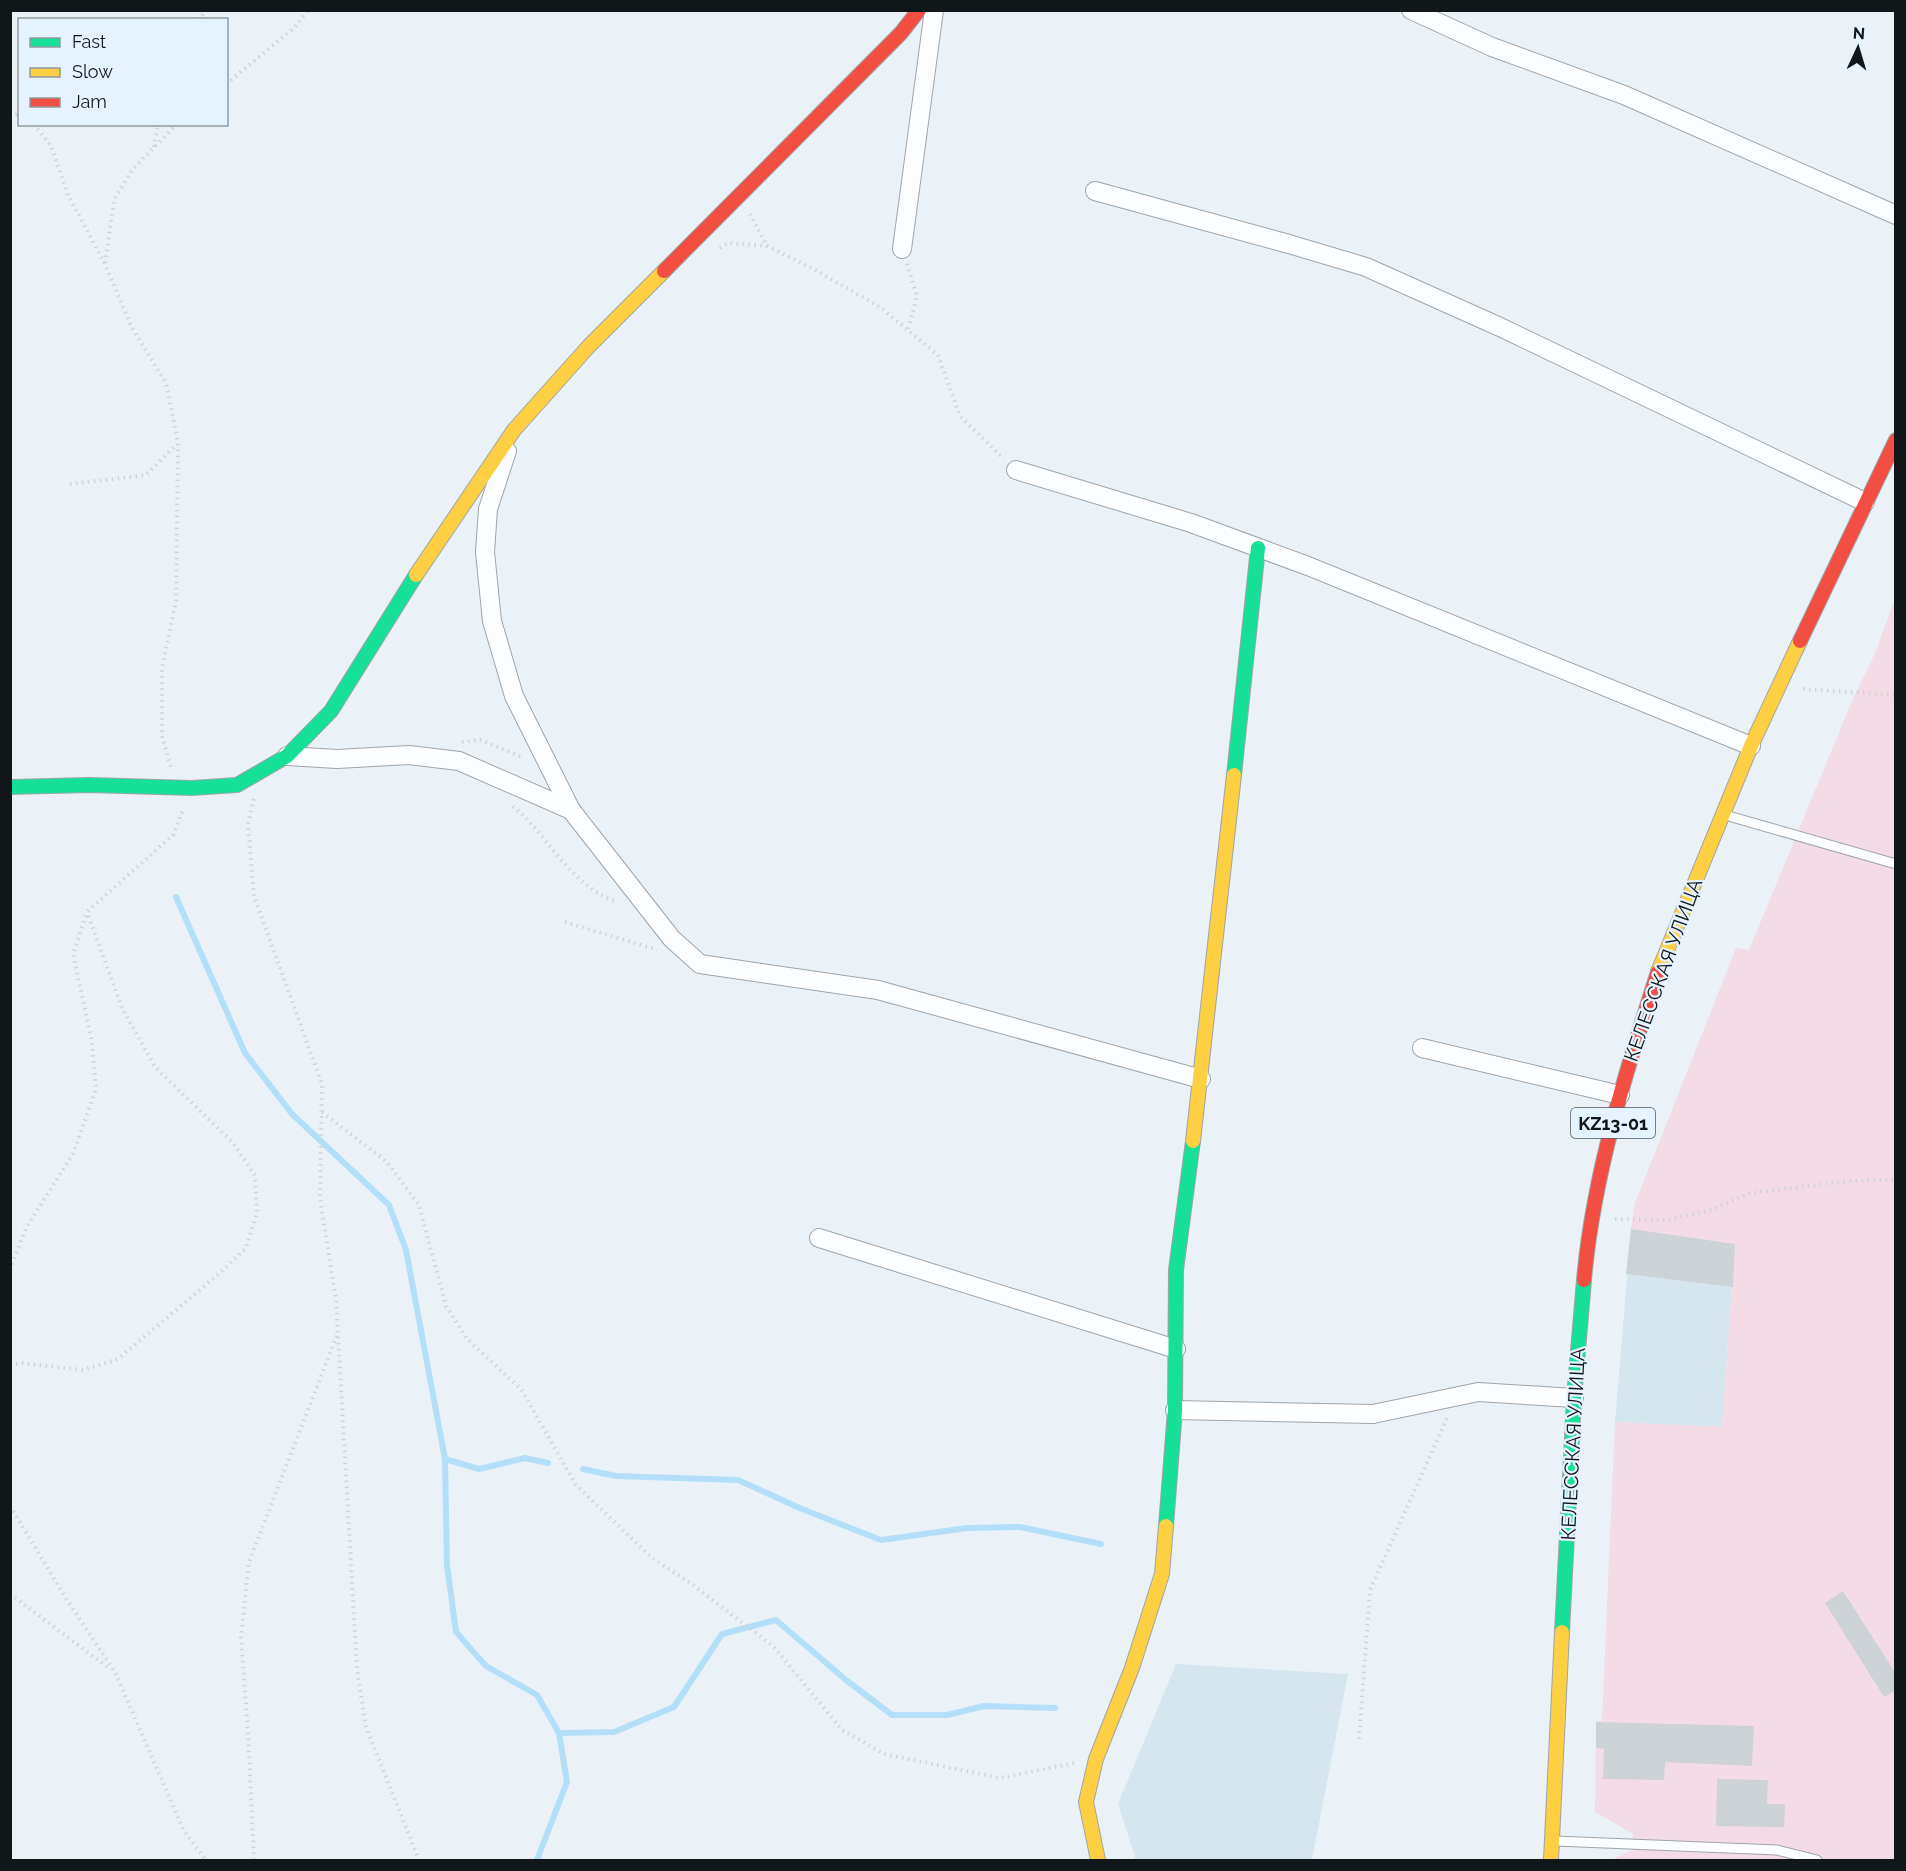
<svg xmlns="http://www.w3.org/2000/svg" width="1906" height="1871" font-family="Raleway,sans-serif">
  <rect width="100%" height="100%" fill="#eaf2f7"/>
  <g fill="#d6e6ef">
    <path d="M1631,1229L1735,1244L1722,1427L1615,1422Z"/>
    <path d="M1176,1664L1348,1674L1312,1860H1136L1118,1804Z"/>
  </g>
  <path fill="#f3dce5" d="M1895,599V1860H1611L1632,1850L1633,1834L1595,1812L1596,1722L1602,1721L1615,1422L1722,1427L1735,1244L1631,1229L1635,1203L1736,948L1749,950L1852,701L1875,653Z"/>
  <g fill="none" stroke-linecap="round" stroke-linejoin="round">
    <g stroke="#b3e0f8" stroke-width="6">
      <path d="M176,897L245,1053L292,1114L389,1205L406,1250L445,1459L447,1565L456,1632L486,1666L537,1695L559,1733L567,1782L537,1860"/>
      <path d="M445,1459L479,1469L525,1458L548,1463"/>
      <path d="M583,1469L616,1476L738,1480L802,1509L881,1540L967,1528L1020,1527L1101,1544"/>
      <path d="M559,1733L614,1732L674,1707L722,1634L776,1620L846,1680L892,1715H947L984,1706L1055,1708"/>
    </g>
  </g>
  <g fill="#ccd2d6">
    <path d="M1631,1229L1735,1244L1733,1287L1626,1274Z"/>
    <path d="M1843,1591L1896,1674V1690L1884,1697L1825,1603Z"/>
    <path d="M1596,1722L1754,1726L1752,1766L1665,1762L1664,1780L1603,1779L1604,1749L1596,1748Z"/>
    <path d="M1717,1779L1768,1780L1767,1804H1785L1784,1827L1716,1826Z"/>
  </g>
  <g fill="none" stroke-linecap="round" stroke-linejoin="round">
    <defs>
      <g id="lane">
        <path d="M1725,815L1896,864"/>
        <path d="M1555,1841L1777,1850L1817,1860"/>
      </g>
      <g id="street">
        <path d="M1411,10L1492,47L1624,95L1896,215"/>
        <path d="M1095,191L1289,244L1366,267L1500,327L1865,502"/>
        <path d="M902,249L934,10"/>
        <path d="M507,451L488,509L485,552L492,621L514,696L571,810"/>
        <path d="M1016,470L1191,523L1308,566L1751,746"/>
        <path d="M287,756L337,759L409,755L459,761L571,810L672,939L700,964L878,990L1201,1079"/>
        <path d="M1422,1048L1620,1095"/>
        <path d="M819,1238L1176,1349"/>
        <path d="M1175,1410L1373,1414L1478,1392L1574,1398"/>
      </g>
      <g id="fast">
        <path d="M1234,775L1258,548"/>
        <path d="M10,787L89,785L192,788L237,785L287,756L331,711L416,575"/>
        <path d="M1166,1526L1175,1410L1176,1270L1193,1141"/>
        <path d="M1562,1632L1574,1398L1584,1280"/>
      </g>
      <g id="slow">
        <path d="M416,575L514,430L589,346L664,271"/>
        <path d="M1658,972L1751,746L1800,641"/>
        <path d="M1193,1141L1234,775"/>
        <path d="M1098,1860L1086,1802L1096,1759L1132,1668L1162,1574L1166,1526"/>
        <path d="M1551,1860L1562,1632"/>
      </g>
      <g id="jam">
        <path d="M664,271L901,33L919,10"/>
        <path d="M1800,641L1896,440"/>
        <path d="M1584,1280C1593,1176 1626,1071 1658,972"/>
      </g>
    </defs>
    <use href="#lane" stroke="#9fa5a9" stroke-width="11"/>
    <use href="#street" stroke="#9fa5a9" stroke-width="20"/>
    <use href="#fast" stroke="#9fa5a9" stroke-width="16"/>
    <use href="#slow" stroke="#9fa5a9" stroke-width="16"/>
    <use href="#jam" stroke="#9fa5a9" stroke-width="16"/>
    <g stroke="#d1d4d6" stroke-width="4" stroke-dasharray="1.5 4.5" stroke-linecap="butt">
      <path d="M198,20L207,10"/>
      <path d="M226,84L294,28L308,10"/>
      <path d="M10,117L20,113"/>
      <path d="M34,124L51,146L68,195L105,264L131,326L166,383L178,443L176,601L162,667V736L171,768"/>
      <path d="M154,147L158,124"/>
      <path d="M750,214L767,246L815,270L880,307L938,355L960,416L1004,459"/>
      <path d="M720,248L728,243L767,246"/>
      <path d="M105,263L114,200L132,170L177,124"/>
      <path d="M907,264L917,296L908,330"/>
      <path d="M70,484L146,475L177,444"/>
      <path d="M1803,689L1896,695"/>
      <path d="M462,742L481,740L522,757"/>
      <path d="M254,799L248,824L254,896L322,1084L320,1198L336,1300L357,1669L366,1727L419,1860"/>
      <path d="M513,806C549,836 571,888 618,902"/>
      <path d="M565,922L657,950"/>
      <path d="M322,1112L387,1162L419,1205L446,1306L467,1339L521,1389L576,1485L652,1558L689,1582L774,1647L842,1730L884,1754L1000,1778L1075,1763"/>
      <path d="M1615,1219L1667,1220L1708,1211L1750,1193L1849,1181L1896,1180"/>
      <path d="M10,1270L26,1228L73,1154L96,1089L92,1042L73,954L87,912L173,835L184,808"/>
      <path d="M10,1365L21,1363L83,1370L118,1359L214,1278L246,1248L257,1212L255,1176L234,1144L155,1067L122,1008L87,912"/>
      <path d="M10,1506L67,1600L115,1672L184,1831L206,1860"/>
      <path d="M10,1594L110,1669"/>
      <path d="M1359,1739L1370,1590L1448,1416"/>
      <path d="M254,1860L248,1732L241,1637L249,1562L337,1335"/>
    </g>
    <use href="#lane" stroke="#fcfdfe" stroke-width="9"/>
    <use href="#street" stroke="#fcfdfe" stroke-width="18"/>
    <use href="#fast" stroke="#16e098" stroke-width="14"/>
    <use href="#slow" stroke="#ffcf43" stroke-width="14"/>
    <use href="#jam" stroke="#f24e42" stroke-width="14"/>
  </g>
  <g text-anchor="middle" dominant-baseline="central" stroke-width="4.5" stroke-linejoin="round" paint-order="stroke">
    <rect fill="#e4f3fd" stroke="#50585d" stroke-width="1.5" x="1571" y="1108" width="84" height="30" rx="4.5"/>
    <g font-size="18" font-weight="bold" fill="#111619">
      <text x="1613" y="1123">KZ13-01</text>
    </g>
    <g font-size="20" fill="#111619" stroke="#e4f3fd">
      <text transform="translate(1663 970) rotate(-70)">КЕЛЕССКАЯ УЛИЦА</text>
      <text transform="translate(1573 1444) rotate(-87)">КЕЛЕССКАЯ УЛИЦА</text>
    </g>
  </g>
  <rect width="1906" height="1871" fill="none" stroke="#111619" stroke-width="24"/>
  <rect x="18" y="18" width="210" height="108" fill="#e4f3fd" stroke="#909ba2" stroke-width="1.5"/>
  <rect x="30" y="38" width="30" height="9" fill="#16e098" stroke="#909ba2" stroke-width="1.5"/>
  <text x="72" y="48" font-size="18" fill="#111619">Fast</text>
  <rect x="30" y="68" width="30" height="9" fill="#ffcf43" stroke="#909ba2" stroke-width="1.5"/>
  <text x="72" y="78" font-size="18" fill="#111619">Slow</text>
  <rect x="30" y="98" width="30" height="9" fill="#f24e42" stroke="#909ba2" stroke-width="1.5"/>
  <text x="72" y="108" font-size="18" fill="#111619">Jam</text>
  <g transform="translate(1858 48) rotate(4)" stroke="#e4f3fd" stroke-width="4.5" paint-order="stroke">
  <path d="M0-4.5L10 22L0 15L-10 22Z" fill="#111619"/>
  <text y="-9" font-size="16" font-weight="bold" text-anchor="middle" fill="#111619">N</text>
  </g>
</svg>
